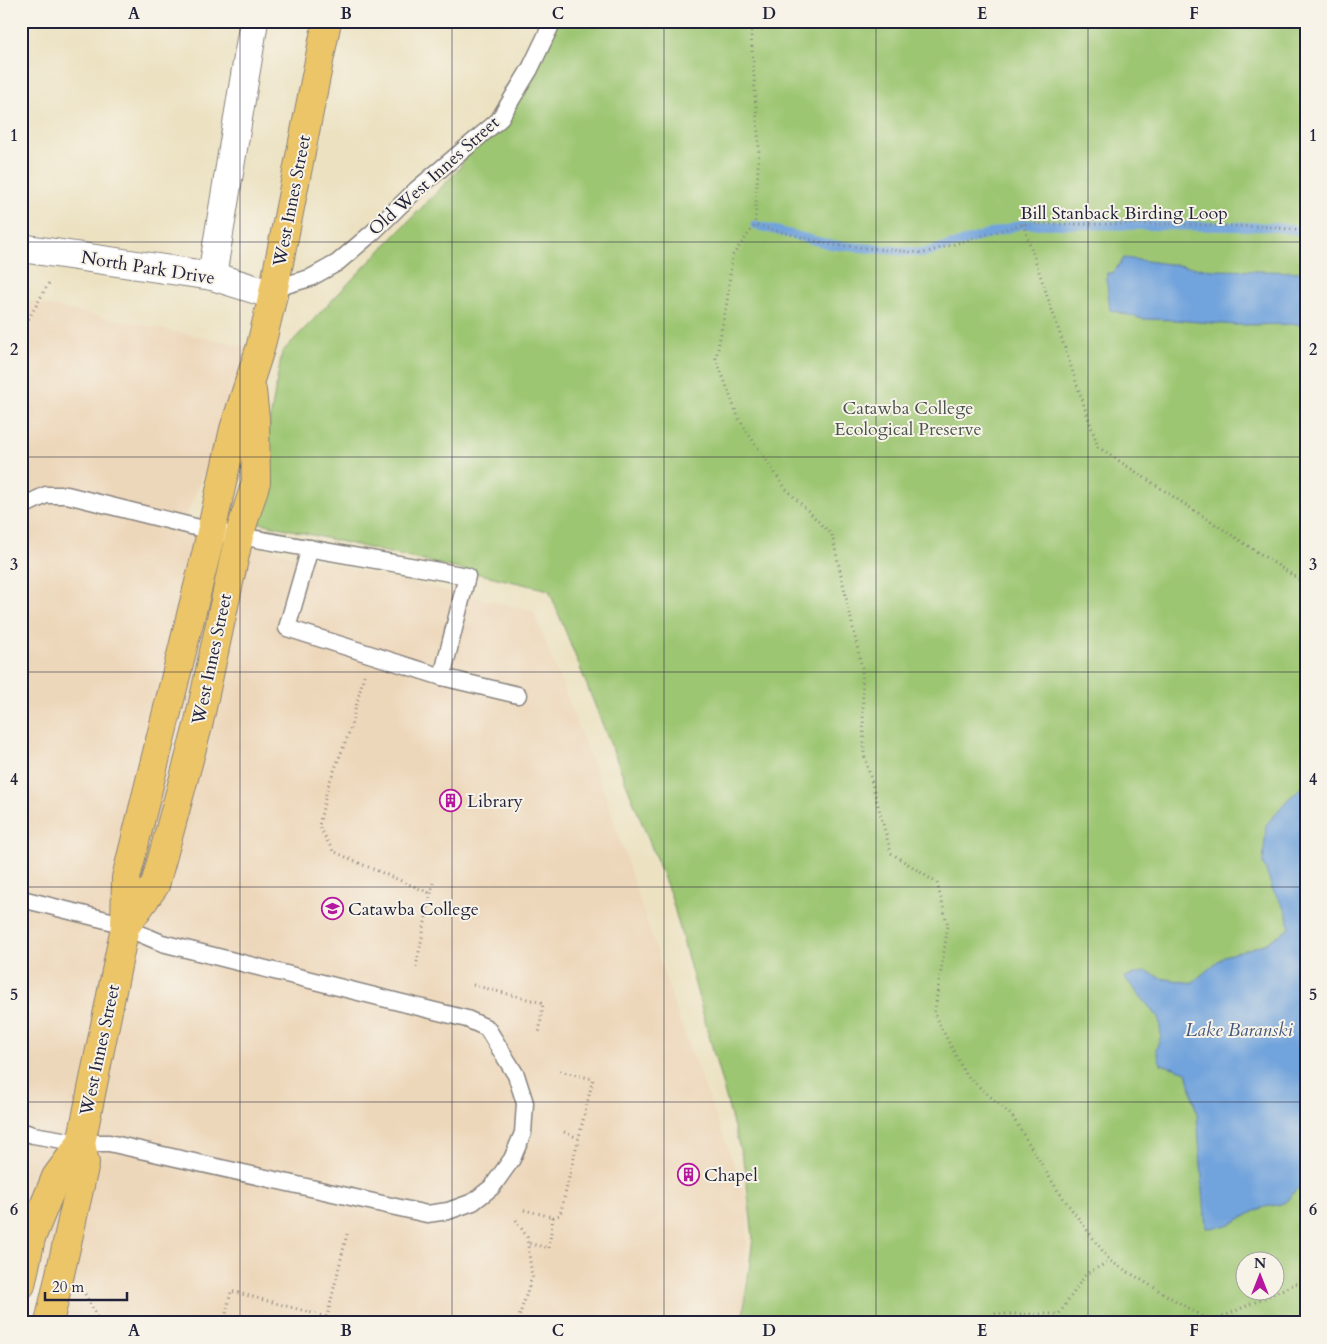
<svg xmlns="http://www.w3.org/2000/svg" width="1327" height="1344" font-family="Cardo,serif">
  <rect width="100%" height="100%" fill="#f7f3e8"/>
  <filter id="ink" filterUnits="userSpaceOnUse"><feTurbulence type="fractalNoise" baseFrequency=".02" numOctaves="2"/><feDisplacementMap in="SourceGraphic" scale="10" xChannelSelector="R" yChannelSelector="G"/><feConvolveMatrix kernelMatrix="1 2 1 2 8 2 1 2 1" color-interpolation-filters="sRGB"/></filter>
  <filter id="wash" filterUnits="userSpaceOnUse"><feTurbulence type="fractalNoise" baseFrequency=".0096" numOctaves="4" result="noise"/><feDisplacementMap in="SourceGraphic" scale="20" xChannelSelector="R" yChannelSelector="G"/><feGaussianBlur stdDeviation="1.12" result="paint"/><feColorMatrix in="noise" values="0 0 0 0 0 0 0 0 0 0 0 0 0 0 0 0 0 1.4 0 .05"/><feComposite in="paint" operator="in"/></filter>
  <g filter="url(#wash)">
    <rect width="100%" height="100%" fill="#ece2c2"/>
    <path fill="#edd7ba" d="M21,300L260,349L179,531L263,548L533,611L605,795L680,1022L749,1204L742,1323H21Z"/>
    <path fill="#9dc672" stroke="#607456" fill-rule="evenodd" d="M545,21H1306V1323H742L753,1238L745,1168L671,896L549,590L252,521L282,352L459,169ZM1244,1262H1274V1292H1244Z"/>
    <g fill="#71a3dc" stroke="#4a628c">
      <path d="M1124,258L1213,270L1306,272V324L1236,325L1174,320L1143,319L1110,310L1107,283V273H1113Z"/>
      <path d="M1306,784V1185C1292,1189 1294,1196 1285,1202C1279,1206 1269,1205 1262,1208C1240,1217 1232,1228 1206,1228L1197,1114L1187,1072L1161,1064L1156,1049L1161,1036L1159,1018L1124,977L1147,971L1160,978L1192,983L1224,956L1265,944L1290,928L1286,911L1273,890L1263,863L1266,825L1287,800Z"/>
    </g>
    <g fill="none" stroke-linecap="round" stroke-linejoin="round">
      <path stroke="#71a3dc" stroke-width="9" d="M755,225L832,245L924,253L1023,224L1271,227L1306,231"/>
    </g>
  </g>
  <g filter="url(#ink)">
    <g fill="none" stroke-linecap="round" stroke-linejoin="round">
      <defs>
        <g id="service">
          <path d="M275,288L310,278L337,263L372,233L417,189L499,120L530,69L553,21"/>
          <path d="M21,507L46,495H67L211,531L467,576L442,677L518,695"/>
          <path d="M310,548L287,628L442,677"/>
          <path d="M21,901L26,900L110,921L162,943L467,1019L487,1028L516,1075L525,1103L523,1133L512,1159L492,1187L473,1202L448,1211L427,1214L109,1143H81L33,1135L21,1131"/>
        </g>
        <g id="minor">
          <path d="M21,248L212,276L273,295"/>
          <path d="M212,276L254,21"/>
        </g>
        <g id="primary">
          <path d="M125,927L155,885L198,726L239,536L256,482L255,418L252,391"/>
          <path d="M21,1285L31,1238L56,1177L81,1143"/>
          <path d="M49,1323L85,1163L81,1143L125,927L126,878L207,550L234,429L260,349L270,308L327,21"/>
        </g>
      </defs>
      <use href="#service" stroke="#87827e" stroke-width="19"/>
      <use href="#minor" stroke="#87827e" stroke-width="30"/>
      <use href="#primary" stroke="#87827e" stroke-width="30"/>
      <g stroke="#87827e" stroke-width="3" stroke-dasharray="1 4" stroke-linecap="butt">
        <path d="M750,21L759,148L755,225"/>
        <path d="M1023,224L1098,447L1306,584"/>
        <path d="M1306,231L1271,227L1168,224H1023L924,253L832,245L755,225L732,256L727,302L716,358L738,417L751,438L786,489L832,535L862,668L864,754L891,853L937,883L948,926L934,1014L966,1075L1012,1116L1058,1191L1110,1261L1211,1322L1306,1279"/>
        <path d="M21,332L50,281"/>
        <path d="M364,675L350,730L327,789L319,826L333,851L359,863L432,894"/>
        <path d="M416,967L433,883"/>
        <path d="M473,985L543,1003L539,1035"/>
        <path d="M564,1132L578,1138"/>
        <path d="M524,1210L553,1217L549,1248L527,1243"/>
        <path d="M553,1217L560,1215L593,1079L560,1071"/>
        <path d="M516,1220L527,1237L532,1277L517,1323"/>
        <path d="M347,1234L327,1317L350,1323"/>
        <path d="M85,1294L100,1323"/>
        <path d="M224,1323L231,1291L327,1317"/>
        <path d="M977,1323L995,1314H1059L1086,1274L1110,1261"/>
      </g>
      <use href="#service" stroke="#fff" stroke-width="16"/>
      <use href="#minor" stroke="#fff" stroke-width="28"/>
      <use href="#primary" stroke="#edc569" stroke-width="28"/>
    </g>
  </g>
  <path fill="none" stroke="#22223b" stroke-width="1" stroke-opacity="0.55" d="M240,21V1323M452,21V1323M664,21V1323M876,21V1323M1088,21V1323M21,242H1306M21,457H1306M21,672H1306M21,887H1306M21,1102H1306"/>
  <defs>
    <symbol id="building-ring" viewBox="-11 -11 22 22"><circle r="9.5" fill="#f7f3e8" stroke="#b5179e" stroke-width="1.5"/><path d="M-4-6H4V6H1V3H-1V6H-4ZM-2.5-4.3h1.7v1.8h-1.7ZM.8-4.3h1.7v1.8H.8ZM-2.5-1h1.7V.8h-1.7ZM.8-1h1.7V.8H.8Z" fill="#b5179e"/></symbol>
    <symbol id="university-ring" viewBox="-11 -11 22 22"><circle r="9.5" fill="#f7f3e8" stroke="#b5179e" stroke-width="1.5"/><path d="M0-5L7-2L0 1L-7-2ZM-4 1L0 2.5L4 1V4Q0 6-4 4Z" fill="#b5179e"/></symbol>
  </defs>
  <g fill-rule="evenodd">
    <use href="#building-ring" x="438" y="788" width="25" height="25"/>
    <use href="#university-ring" x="320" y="896" width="25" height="25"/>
    <use href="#building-ring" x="676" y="1162" width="25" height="25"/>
  </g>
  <g text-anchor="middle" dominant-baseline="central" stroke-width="4" stroke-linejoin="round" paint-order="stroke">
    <g font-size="18" fill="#22223b" stroke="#f7f3e8">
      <text transform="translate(434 176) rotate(-42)">Old West Innes Street</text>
      <text transform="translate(292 201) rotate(-79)">West Innes Street</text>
      <text x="1124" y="213">Bill Stanback Birding Loop</text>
      <text transform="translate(148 268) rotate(9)">North Park Drive</text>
      <text transform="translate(212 659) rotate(-78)">West Innes Street</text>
      <text transform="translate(100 1050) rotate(-78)">West Innes Street</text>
    </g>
    <g font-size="18" fill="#47534c" stroke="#f7f3e8">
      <text x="908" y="408">Catawba College<tspan x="908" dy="21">Ecological Preserve</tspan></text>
    </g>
    <g font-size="18" fill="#22223b" stroke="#f7f3e8" text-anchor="start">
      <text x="467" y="801">Library</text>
      <text x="348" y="909">Catawba College</text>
      <text x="704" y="1175">Chapel</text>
    </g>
    <g font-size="19" font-style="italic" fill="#42567b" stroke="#f7f3e8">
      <text x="1239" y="1030">Lake Baranski</text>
    </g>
  </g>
  <rect width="1327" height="1344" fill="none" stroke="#f7f3e8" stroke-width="55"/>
  <g transform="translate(1260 1276)"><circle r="24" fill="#f7f3e8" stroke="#a29fa3"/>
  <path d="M0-4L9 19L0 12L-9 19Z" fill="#b5179e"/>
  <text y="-8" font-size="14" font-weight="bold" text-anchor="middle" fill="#22223b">N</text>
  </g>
  <path d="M45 1292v8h82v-8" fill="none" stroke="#22223b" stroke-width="2.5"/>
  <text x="52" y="1292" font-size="15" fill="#22223b" stroke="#f7f3e8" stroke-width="4" paint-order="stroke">20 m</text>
  <rect x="28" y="28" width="1272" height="1288" fill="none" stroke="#22223b" stroke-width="2"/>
  <g font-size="16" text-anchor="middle" font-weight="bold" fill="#22223b">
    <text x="134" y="19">A</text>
    <text x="346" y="19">B</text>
    <text x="558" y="19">C</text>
    <text x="769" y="19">D</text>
    <text x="982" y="19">E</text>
    <text x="1194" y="19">F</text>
    <text x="14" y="141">1</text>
    <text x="1313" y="141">1</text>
    <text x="14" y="355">2</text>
    <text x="1313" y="355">2</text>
    <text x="14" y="570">3</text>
    <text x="1313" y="570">3</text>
    <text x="14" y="785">4</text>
    <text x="1313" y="785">4</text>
    <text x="14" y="1000">5</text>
    <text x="1313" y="1000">5</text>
    <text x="14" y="1215">6</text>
    <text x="1313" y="1215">6</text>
    <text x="134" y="1336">A</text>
    <text x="346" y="1336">B</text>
    <text x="558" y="1336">C</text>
    <text x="769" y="1336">D</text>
    <text x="982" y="1336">E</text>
    <text x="1194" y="1336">F</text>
  </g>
</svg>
